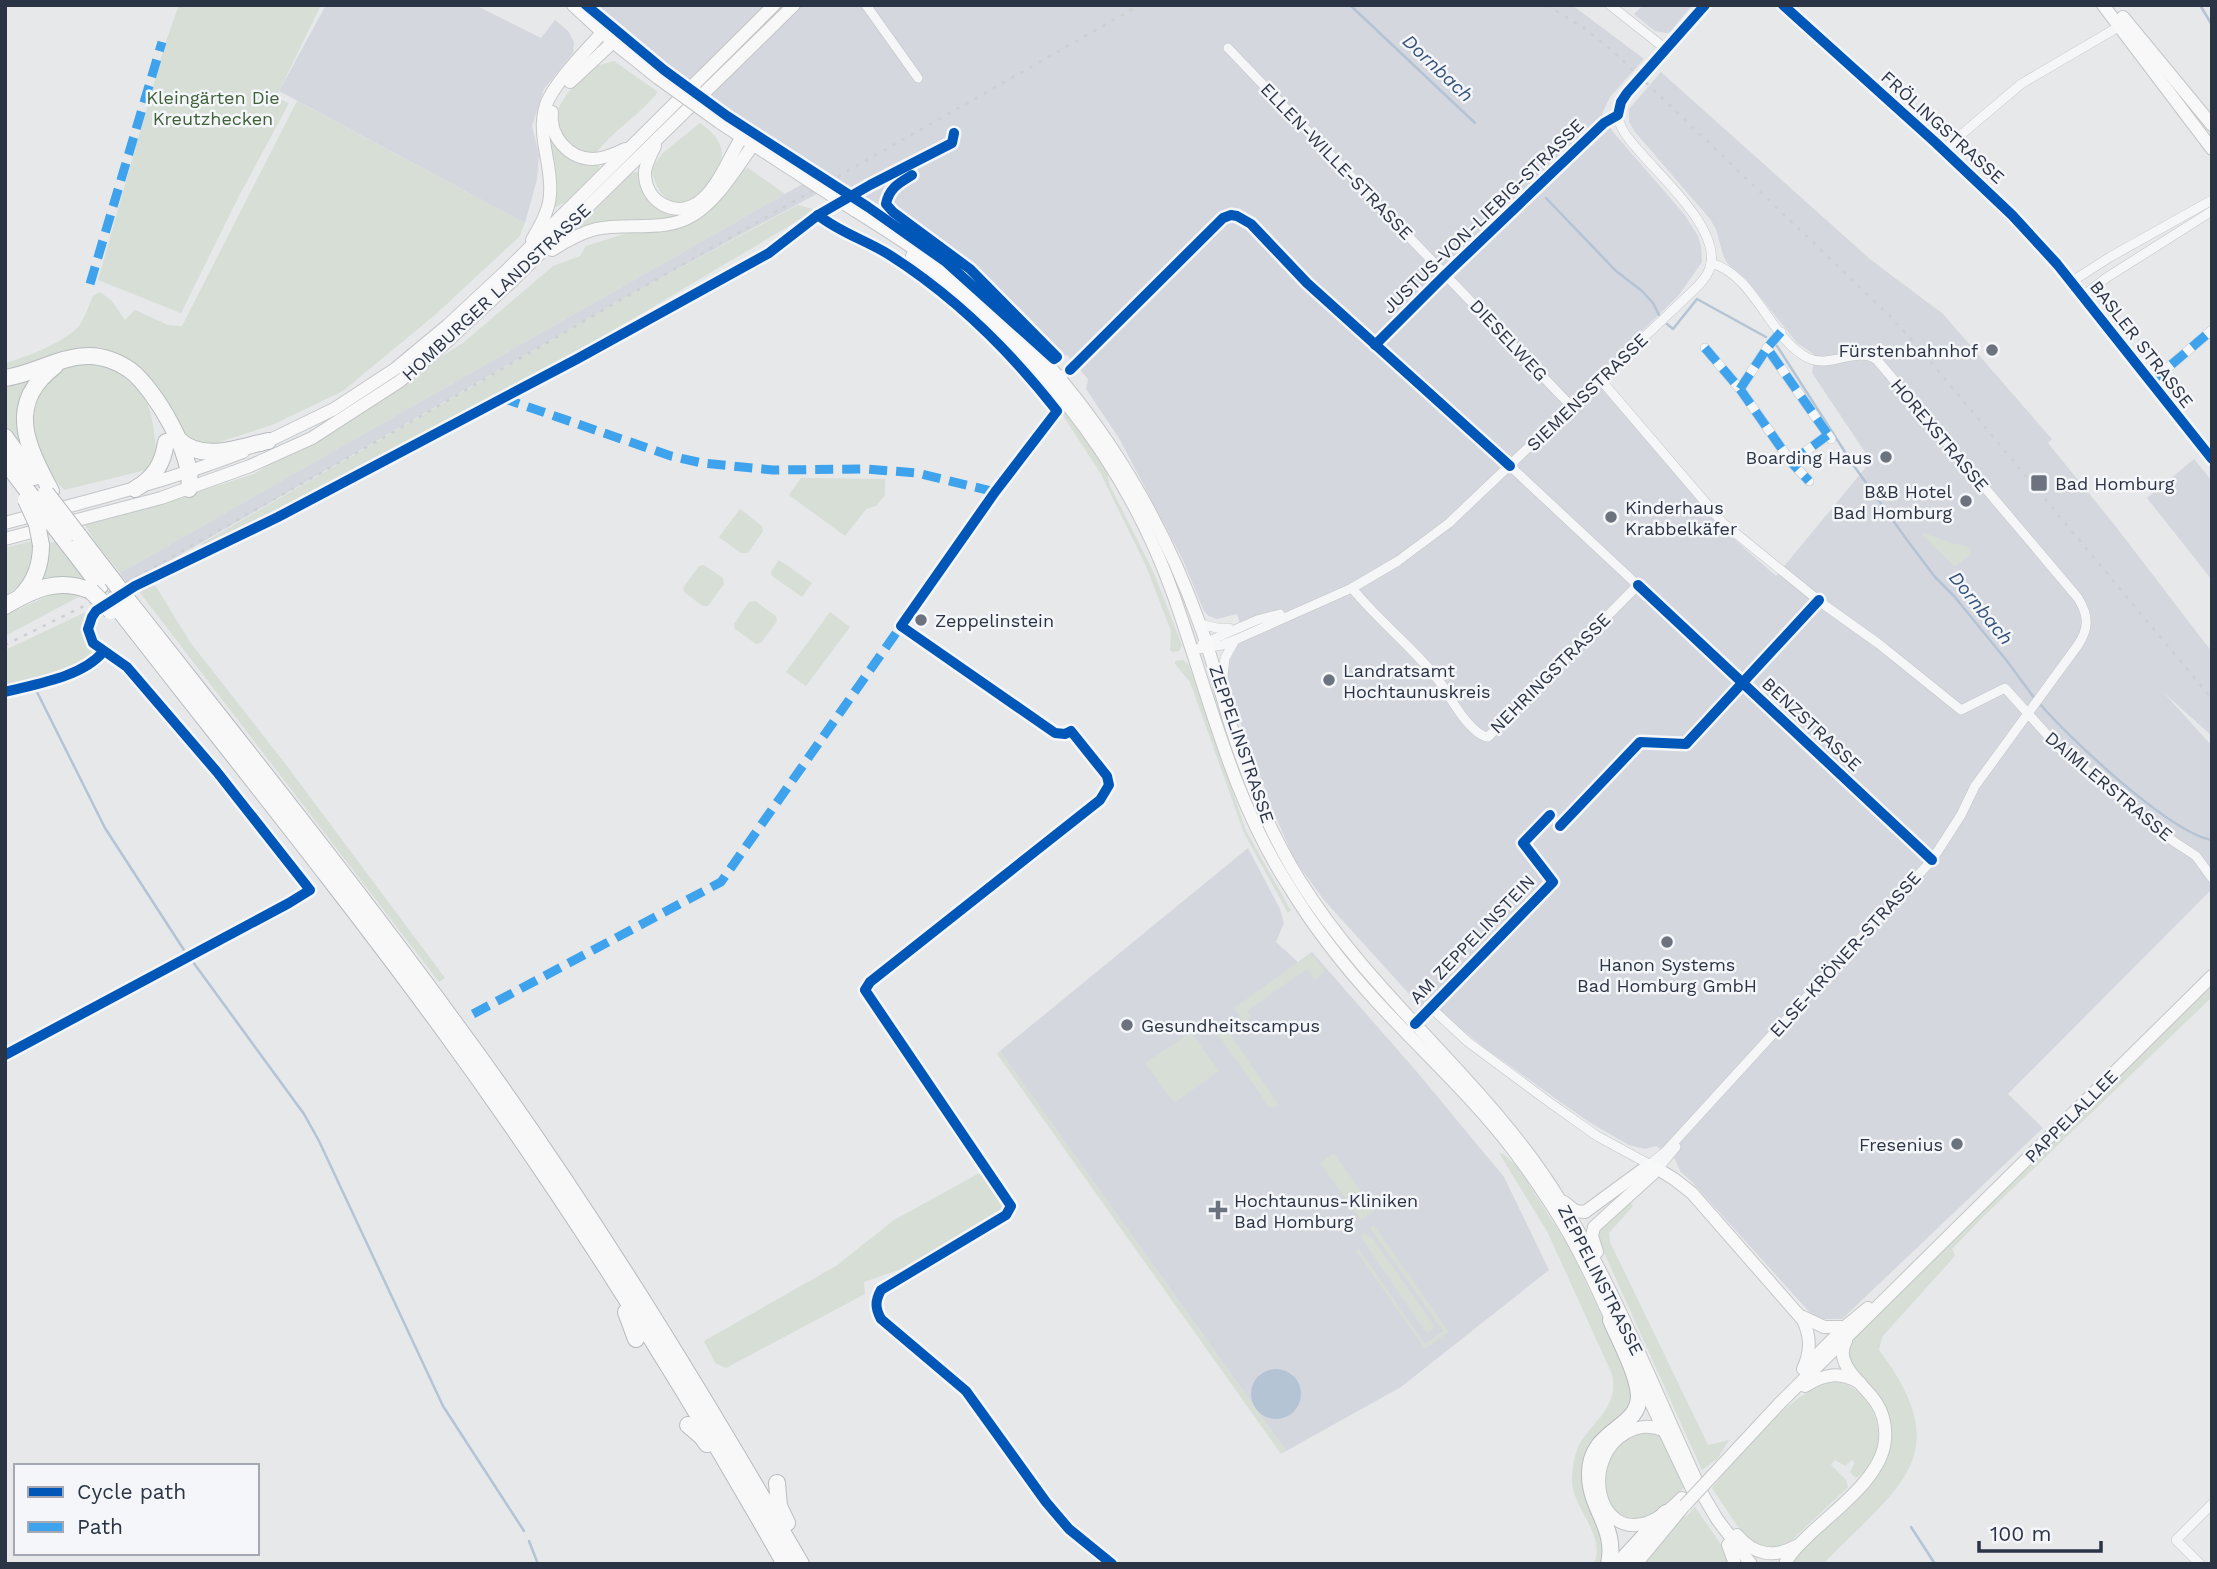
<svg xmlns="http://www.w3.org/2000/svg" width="2217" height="1569" font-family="'Work Sans',sans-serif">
  <rect width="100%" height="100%" fill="#e6e8ea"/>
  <g fill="#d4d7dd">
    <path d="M326,5H475L541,38L555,20L568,31L574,42L573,53L544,89L532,126L539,155L537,179L525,223L279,91Z"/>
    <path d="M587,5H1572L1644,59L1610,97L1602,114L1613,132L1684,214L1698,236L1701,246L1702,262L1679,295L1595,377L1718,525L1776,576L1871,461L1812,373L1815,355L1797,343L1746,279L1727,263L1723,255L1716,229L1710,219L1635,132L1629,122V109L1661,72L1871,260L1943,314L2051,438L2052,439L2048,443L2113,523L2212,652V736L2164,693L2212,746V889L2008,1094L2043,1128L1842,1319H1820L1812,1315L1692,1182L1680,1171L1675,1159L1656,1146L1645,1149L1629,1145L1589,1122L1486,1049L1437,1009L1429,1016L1324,900L1294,859L1272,808L1233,702L1227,676L1229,662L1238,645L1245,639L1237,614L1217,619L1209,616L1204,611L1182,558L1119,438L1086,389L1088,379L1067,355L1061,356L967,263L888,205L871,206L835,184L622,299L128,585L120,573L820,174L762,136L666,69Z"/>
    <path d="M1643,5H1692L1670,32L1666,33L1655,31L1634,14Z"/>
    <path d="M2194,459L2212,481V580L2147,498Z"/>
    <path d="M1248,848L1280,909L1284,923L1276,942L1298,962L1312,952L1417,1072L1504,1177L1549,1270L1401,1387L1286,1451L1000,1051Z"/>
  </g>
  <g fill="#d6ded6">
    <path d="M179,5H321L279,91L277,98L289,103L239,196L181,313L98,280L165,44Z"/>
    <path d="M614,61L658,92C639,115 613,131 595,154L582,152L567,142L558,127L557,116L559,107L567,94L587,74L596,66Z"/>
    <path d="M297,101L525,223L519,237L436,314L343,391L272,425L207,446L185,437L169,411L91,349H76L5,374V363C27,357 63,343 79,326C85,318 89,305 93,296L100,292L111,300L125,320L135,310L168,325L182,326Z"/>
    <path d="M700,123C710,130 721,139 722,153C722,162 716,170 712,178C689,216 660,210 651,168L664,152Z"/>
    <path d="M547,126L554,143L600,163L599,169L564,203L553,208Z"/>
    <path d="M748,168L785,194L120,573L96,543L83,522L188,495L254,474L463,343L553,266L580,256L586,246L627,233L668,229L740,171Z"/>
    <path d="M640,171L644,190L688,213L679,217L584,229L578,227L632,173Z"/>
    <path d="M798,205L816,210L496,400L204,548L201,544L622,299Z"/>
    <path d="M92,363C132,374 149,390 154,432C156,449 157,454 150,469L64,490C48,472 27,444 29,418C29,411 36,400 40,394C55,369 64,367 92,363Z"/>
    <path d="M44,370L19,431L23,451L5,427V383Z"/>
    <path d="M1038,378C1063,406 1090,437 1106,471C1108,476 1108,481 1110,486L1153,571L1182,645L1179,651L1172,652L1170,650L1171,631L1146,566L1101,474L1062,414L1039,387L1040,385L1036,380Z"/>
    <path d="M801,478L885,479V495L876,506L866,509L845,536L789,495Z"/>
    <path d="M740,509L762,526L763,531L748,553H741L719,537Z"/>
    <path d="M1924,533L1952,543L1967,546L1971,554L1955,567L1922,535Z"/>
    <path d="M32,541C41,564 22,584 5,597V548Z"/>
    <path d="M57,541L92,586L38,587L46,544Z"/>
    <path d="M779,560L812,583L802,597L772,576L771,571Z"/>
    <path d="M704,565L723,578L724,584L708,606H703L685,593L683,588L699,566Z"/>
    <path d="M155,585L190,642L287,766L445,978L439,982L138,590Z"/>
    <path d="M65,592L82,595L5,636V615L50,595Z"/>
    <path d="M755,601L776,616L777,621L761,643L756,644L735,629L734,624L749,602Z"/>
    <path d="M86,612C81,635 84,636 96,655L84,665L5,689V650Z"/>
    <path d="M830,612L850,627L806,686L786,672Z"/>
    <path d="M1183,660L1188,664L1195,680L1246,831L1289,907L1291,910L1288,913L1244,833L1190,682L1175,664V661Z"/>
    <path d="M1311,953L1325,971L1315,980L1307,969L1247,1011L1251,1017L1244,1023L1234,1008Z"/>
    <path d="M2212,983V997L1984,1216L1952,1249L1955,1256L1882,1337L1879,1350C1959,1456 1898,1487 1823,1564H1791L1794,1557C1810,1542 1825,1527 1841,1512C1869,1484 1905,1455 1887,1411C1879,1389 1860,1377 1848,1359L1849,1348L1856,1336Z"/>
    <path d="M1217,1020L1223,1024L1277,1102V1105L1273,1108L1269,1107L1212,1026L1213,1022Z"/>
    <path d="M1191,1032L1219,1071L1174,1103L1145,1063Z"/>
    <path d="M1000,1051L1286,1451L1281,1454L997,1054Z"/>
    <path d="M1334,1153L1375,1211L1361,1220L1320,1163Z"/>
    <path d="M1499,1153L1503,1154L1517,1166L1569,1247L1609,1332L1633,1391V1407L1603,1435L1606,1536L1602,1564H1594C1606,1535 1574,1510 1572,1482C1572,1471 1574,1455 1579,1445C1594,1419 1619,1408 1612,1374L1547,1231Z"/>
    <path d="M985,1170L1005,1202L1004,1214L918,1263L864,1282L865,1294L726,1368L715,1363L704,1341L836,1266L894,1220Z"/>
    <path d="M1629,1201L1633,1206L1609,1233L1610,1242L1708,1445L1729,1440L1716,1461L1715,1460L1702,1470L1598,1239L1600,1228Z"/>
    <path d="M1374,1225L1449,1332L1425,1349L1356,1251L1359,1249L1425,1344L1443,1331L1370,1228Z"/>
    <path d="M1364,1232L1374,1240L1434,1325V1327L1429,1333L1424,1330L1360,1236Z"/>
    <path d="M1837,1382C1880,1389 1894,1455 1856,1478L1850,1472L1855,1463L1852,1460L1845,1466L1835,1460L1831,1465L1846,1480L1848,1487L1792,1540L1793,1542L1780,1548L1755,1546L1736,1524L1712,1488C1738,1457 1795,1384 1837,1382Z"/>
    <path d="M1636,1432L1658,1433L1685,1486L1674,1498V1500L1650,1517L1635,1521L1618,1514L1605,1497L1602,1481L1612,1450Z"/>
    <path d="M1695,1507L1724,1549L1732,1564H1641L1683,1515L1686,1517Z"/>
  </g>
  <circle fill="#b4c4d5" cx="1276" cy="1394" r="25"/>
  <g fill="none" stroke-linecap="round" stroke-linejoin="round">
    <g stroke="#b4c4d5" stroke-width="2.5">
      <path d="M1350,5L1475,123"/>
      <path d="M2200,5L2212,25"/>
      <path d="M1546,198L1616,271L1642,291L1653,303L1659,315"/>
      <path d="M1667,324L1673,329L1697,299L1766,337"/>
      <path d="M1777,346L1854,466L1907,540L1935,577L1954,596L2007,661L2035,699"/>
      <path d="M36,690L105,828L184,950"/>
      <path d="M2040,704C2069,738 2170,833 2212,840"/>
      <path d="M193,962L304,1114L319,1141L443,1406L524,1531"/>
      <path d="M1911,1527L1935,1564"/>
      <path d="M529,1541L538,1564"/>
    </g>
    <defs>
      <g id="street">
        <path d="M866,5L918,78"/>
        <path d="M1610,5L1667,50"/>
        <path d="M1783,5L1936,143L2012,215L2057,264L2212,459"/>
        <path d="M1228,48L1572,407"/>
        <path d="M1654,63L1705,5"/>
        <path d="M1943,150L2021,84L2120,26"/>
        <path d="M2071,282L2110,257L2212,200"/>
        <path d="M2083,296L2106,278L2212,211"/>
        <path d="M1781,332L1767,348L1831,439"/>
        <path d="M1375,345L1446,274L1604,123L1618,115"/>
        <path d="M1705,348L1740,389L1791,462L1809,481"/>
        <path d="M1600,379L1723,523L1823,604L1879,644L1961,710L2005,688L2060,749L2173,841L2196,856L2212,878"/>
        <path d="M1056,381L1076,364L1223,218L1231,215L1237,216L1251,224L1307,283L1510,466L1932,860"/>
        <path d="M2151,382L2212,330"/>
        <path d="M1740,389L1767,348"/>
        <path d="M1791,462L1828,435"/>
        <path d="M1352,588C1380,623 1416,649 1442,685C1451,699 1471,735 1488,737L1638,585"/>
        <path d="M1200,624L1217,628H1229"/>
        <path d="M1202,644L1257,620L1280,614"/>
        <path d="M1192,650L1222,645L1235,640L1352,588L1398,561L1449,523L1698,286C1704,279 1710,272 1711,263C1717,227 1662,178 1640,152C1631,142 1619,129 1618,115C1618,103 1625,95 1632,87"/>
        <path d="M1222,685L1225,658L1235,640"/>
        <path d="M1428,1005L1468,1042L1549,1102L1597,1136L1658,1169L1676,1147"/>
        <path d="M1649,1165L1666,1151L1697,1117L1932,860L1961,815L1975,786L2078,645C2089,628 2089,616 2078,598L1877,360C1858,345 1831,369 1808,358C1770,339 1755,275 1711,263"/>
        <path d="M2200,1564L2176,1540L2212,1504"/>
      </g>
      <g id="secondary">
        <path d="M573,5L613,42L658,78"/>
        <path d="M2103,5L2212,149"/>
        <path d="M2123,17L2212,125"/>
        <path d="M570,82L613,42"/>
        <path d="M552,112C549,136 568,158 592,159C604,159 615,154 625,149"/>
        <path d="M719,122L780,162"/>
        <path d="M655,146C651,155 644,166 645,176C647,202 674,217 696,204C718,190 728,158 742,137"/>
        <path d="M854,210C896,236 938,263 977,295C1079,382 1155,499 1200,625C1212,657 1220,690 1230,723C1247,777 1270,833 1300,881C1364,984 1461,1062 1533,1160C1607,1262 1650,1383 1704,1497L1717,1519L1751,1564"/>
        <path d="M532,240C540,226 549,211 550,195C553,165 536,135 546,105C553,84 587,49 602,33"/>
        <path d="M552,250C566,241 580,233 596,229C627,222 665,233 693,215C718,200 736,168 753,145"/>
        <path d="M912,256C1030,347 1120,448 1172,591C1209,693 1230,796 1290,888C1315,929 1345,967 1377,1002C1423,1052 1473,1097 1514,1151C1540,1186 1565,1223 1584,1262C1595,1283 1604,1305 1615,1327"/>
        <path d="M260,445L334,409L395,369L448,325L506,271L774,5"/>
        <path d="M5,523C85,502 166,482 243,452"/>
        <path d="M5,539L161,498L250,466L312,438L400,381L442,346L513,280L794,5"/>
        <path d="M1564,1202L1575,1211L1585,1212L1649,1165"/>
        <path d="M1597,1252L1592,1236L1594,1227L1658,1169L1674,1179L1692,1193L1803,1320C1811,1337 1811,1352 1803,1369"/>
        <path d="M1803,1317L1824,1327H1845"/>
        <path d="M1807,1365L1845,1327L1868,1308"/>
        <path d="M1639,1378L1693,1491"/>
        <path d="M1805,1386C1824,1374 1840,1371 1860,1383"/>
        <path d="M1663,1430C1650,1425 1640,1426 1627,1432C1581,1457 1595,1539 1647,1523C1661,1518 1672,1508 1682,1498"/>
        <path d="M1712,1476L1779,1404L2212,976"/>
        <path d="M1737,1535C1753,1554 1774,1559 1796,1546"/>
        <path d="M1728,1545L1735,1564"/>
        <path d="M1636,1564L1683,1507"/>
        <path d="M1785,1564C1790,1552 1800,1544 1809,1535C1835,1510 1882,1477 1885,1440C1886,1427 1884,1415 1877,1404C1866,1385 1832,1365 1846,1341"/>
      </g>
      <g id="highway">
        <path d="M5,378C34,374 60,356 89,356C103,356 119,362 130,370C155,389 195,457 189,489"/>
        <path d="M5,437L34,477"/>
        <path d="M178,439C202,463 239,447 268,441"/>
        <path d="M5,461L32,497"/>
        <path d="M135,489C154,478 163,464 166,442"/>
        <path d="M51,491C27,446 5,404 55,366"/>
        <path d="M79,536L112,579"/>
        <path d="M64,539L100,586"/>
        <path d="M21,596C35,582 41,565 41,545"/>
        <path d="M127,599C237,739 348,877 453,1021C581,1194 693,1378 801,1564"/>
        <path d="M5,606C34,589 59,577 91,591"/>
        <path d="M117,607C225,746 336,883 440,1025C566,1197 680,1378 785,1564"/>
        <path d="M626,1312L636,1339"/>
        <path d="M688,1425L702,1437L707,1444"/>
        <path d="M777,1483L779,1506L787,1523"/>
        <path d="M1609,1564C1617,1527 1590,1509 1590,1475C1589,1429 1639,1430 1639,1396C1638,1374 1620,1341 1611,1320"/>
        <path d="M1619,1564L1666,1513"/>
      </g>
    </defs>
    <use href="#street" stroke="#c4c6c8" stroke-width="10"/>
    <use href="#secondary" stroke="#c4c6c8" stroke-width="14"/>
    <use href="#highway" stroke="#b8bbbf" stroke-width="18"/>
    <use href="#street" stroke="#f5f6f7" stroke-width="9"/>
    <use href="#secondary" stroke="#f8f8f8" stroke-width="12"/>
    <use href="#highway" stroke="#f8f8f8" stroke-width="16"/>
    <g stroke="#cecfd2" stroke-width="2.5" stroke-dasharray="3.5 7" stroke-linecap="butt">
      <path d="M1547,5L1584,28L1614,52L1891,317L1919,348L2212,699"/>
      <path d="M5,645L88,604L404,426L622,299L1140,5"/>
    </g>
    <defs>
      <path id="street-bridge" d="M1632,87L1654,63"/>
      <g id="secondary-bridge">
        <path d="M658,78L719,122"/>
        <path d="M780,162L854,210"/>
        <path d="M1685,1505L1712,1476"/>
      </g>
      <g id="highway-bridge">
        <path d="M46,493L79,536"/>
        <path d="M32,497L64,539"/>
        <path d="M26,500L37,524L41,545"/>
        <path d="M112,579L127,599"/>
        <path d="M91,591L111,611"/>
      </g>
    </defs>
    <use href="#street-bridge" stroke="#c4c6c8" stroke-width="10" stroke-linecap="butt"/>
    <use href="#secondary-bridge" stroke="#c4c6c8" stroke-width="14" stroke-linecap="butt"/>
    <use href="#highway-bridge" stroke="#b8bbbf" stroke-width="18" stroke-linecap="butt"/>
    <use href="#street-bridge" stroke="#f5f6f7" stroke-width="9"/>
    <use href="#secondary-bridge" stroke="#f8f8f8" stroke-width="12"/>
    <use href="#highway-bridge" stroke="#f8f8f8" stroke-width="16"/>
    <g stroke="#3ea3ec" stroke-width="9" stroke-dasharray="18 9" stroke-linecap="butt">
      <path d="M90,284L162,42"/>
      <path d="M1781,332L1767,348L1831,439"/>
      <path d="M1705,348L1740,389L1791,462L1809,481"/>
      <path d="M2151,382L2212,330"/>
      <path d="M1740,389L1767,348"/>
      <path d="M502,398L671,456L702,463L773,470L866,469L917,473L995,492"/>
      <path d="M1791,462L1828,435"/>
      <path d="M473,1014L721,882L901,626"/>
    </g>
    <defs>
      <g id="cycleway">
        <path d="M586,5L664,70L727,116L868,207L946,262L1054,359L1057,357L970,269L893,212L886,204C889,188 899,183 912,175"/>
        <path d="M1783,5L1936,143L2012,215L2057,264L2212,459"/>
        <path d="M818,215C839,232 865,240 888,254C953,295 1010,351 1057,411L995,492L901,626L1055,733L1065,734L1071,731L1107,776L1109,785L1100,800L870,982L865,990L1011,1206L1006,1215L881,1290C875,1301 875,1308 881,1319L966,1391L1046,1502L1069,1529L1112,1564"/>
        <path d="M1375,345L1446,274L1604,123L1618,115L1621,102L1627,93L1705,5"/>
        <path d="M1070,370L1223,218L1231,215L1237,216L1251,224L1307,283L1510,466"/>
        <path d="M1638,585L1932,860"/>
        <path d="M5,692C36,684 82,677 103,652"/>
        <path d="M1560,826L1640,742L1686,744L1819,600"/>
        <path d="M1415,1024L1553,882L1523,843L1550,815"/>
        <path d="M5,1055L289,903L310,890L217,772L127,667L93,643L88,629L92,617L96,611L135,586L278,517L577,359L769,253L818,215L870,185L952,143L954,133"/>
      </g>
    </defs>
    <use href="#cycleway" stroke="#f4f6f9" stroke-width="15"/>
    <use href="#cycleway" stroke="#0057b8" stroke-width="10"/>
  </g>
  <g fill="#6c737f" stroke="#f4f6f9" stroke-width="2.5">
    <circle cx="1992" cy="350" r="7"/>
    <circle cx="1886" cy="457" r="7"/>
    <rect x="2030" y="474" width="18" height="18" rx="3.5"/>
    <circle cx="1966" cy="501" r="7"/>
    <circle cx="1611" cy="517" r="7"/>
    <circle cx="921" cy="620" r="7"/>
    <circle cx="1329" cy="680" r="7"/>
    <circle cx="1667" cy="942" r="7"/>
    <circle cx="1127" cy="1025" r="7"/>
    <circle cx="1957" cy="1144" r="7"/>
    <path d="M1214.5 1199.5h7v7h7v7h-7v7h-7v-7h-7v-7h7z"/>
  </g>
  <g text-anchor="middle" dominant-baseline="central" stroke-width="5" stroke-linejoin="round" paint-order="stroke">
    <g font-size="18" fill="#3f6138" stroke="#f4f6f9">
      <text x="213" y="97">Kleingärten Die<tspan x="213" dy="21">Kreutzhecken</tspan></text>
    </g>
    <g font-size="18" fill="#2b3445" stroke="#f4f6f9">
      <text transform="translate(1943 127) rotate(42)">FRÖLINGSTRASSE</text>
      <text transform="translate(1337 161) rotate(46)">ELLEN-WILLE-STRASSE</text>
      <text transform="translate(1483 216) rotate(-44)">JUSTUS-VON-LIEBIG-STRASSE</text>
      <text transform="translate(496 292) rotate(-43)">HOMBURGER LANDSTRASSE</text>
      <text transform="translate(1509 340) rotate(47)">DIESELWEG</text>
      <text transform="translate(2142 344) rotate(52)">BASLER STRASSE</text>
      <text transform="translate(1587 392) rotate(-44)">SIEMENSSTRASSE</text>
      <text transform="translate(1940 435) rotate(50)">HOREXSTRASSE</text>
      <text transform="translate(1550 673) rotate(-45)">NEHRINGSTRASSE</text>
      <text transform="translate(1812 724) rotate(43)">BENZSTRASSE</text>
      <text transform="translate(1242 744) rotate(71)">ZEPPELINSTRASSE</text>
      <text transform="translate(2109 786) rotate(40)">DAIMLERSTRASSE</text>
      <text transform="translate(1472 939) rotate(-46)">AM ZEPPELINSTEIN</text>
      <text transform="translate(1845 954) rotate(-48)">ELSE-KRÖNER-STRASSE</text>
      <text transform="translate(2071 1116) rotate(-45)">PAPPELALLEE</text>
      <text transform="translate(1601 1280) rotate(63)">ZEPPELINSTRASSE</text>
    </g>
    <g font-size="18" fill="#2b3445" stroke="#f4f6f9" text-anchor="start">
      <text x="1978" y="350" text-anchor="end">Fürstenbahnhof</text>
      <text x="1872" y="457" text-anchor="end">Boarding Haus</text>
      <text x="2055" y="483">Bad Homburg</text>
      <text x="1952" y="491" text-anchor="end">B&amp;B Hotel<tspan x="1952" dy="21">Bad Homburg</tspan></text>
      <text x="1625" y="507">Kinderhaus<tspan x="1625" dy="21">Krabbelkäfer</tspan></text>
      <text x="935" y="620">Zeppelinstein</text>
      <text x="1343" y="670">Landratsamt<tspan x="1343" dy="21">Hochtaunuskreis</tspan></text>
      <text x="1667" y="964" text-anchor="middle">Hanon Systems<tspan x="1667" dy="21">Bad Homburg GmbH</tspan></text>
      <text x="1141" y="1025">Gesundheitscampus</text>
      <text x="1943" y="1144" text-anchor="end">Fresenius</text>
      <text x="1234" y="1200">Hochtaunus-Kliniken<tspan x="1234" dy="21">Bad Homburg</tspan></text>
    </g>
    <g font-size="19" font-style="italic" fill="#34527a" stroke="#f4f6f9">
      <text transform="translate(1438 68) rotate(43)">Dornbach</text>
      <text transform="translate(1981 608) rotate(51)">Dornbach</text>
    </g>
  </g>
  <rect width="2217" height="1569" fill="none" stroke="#2b3445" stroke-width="14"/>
  <rect x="14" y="1464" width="245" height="91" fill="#f4f6f9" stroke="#a4a8b1" stroke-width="2"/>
  <rect x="28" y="1487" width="35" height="10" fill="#0057b8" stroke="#a4a8b1" stroke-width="2"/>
  <text x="77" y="1499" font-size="21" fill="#2b3445">Cycle path</text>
  <rect x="28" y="1522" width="35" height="10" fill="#3ea3ec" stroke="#a4a8b1" stroke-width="2"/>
  <text x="77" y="1534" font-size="21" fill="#2b3445">Path</text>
  <path d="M1979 1541v10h122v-10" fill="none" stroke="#2b3445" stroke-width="3.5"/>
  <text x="1990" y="1541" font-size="21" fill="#2b3445" stroke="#f4f6f9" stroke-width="5" paint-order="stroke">100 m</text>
</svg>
